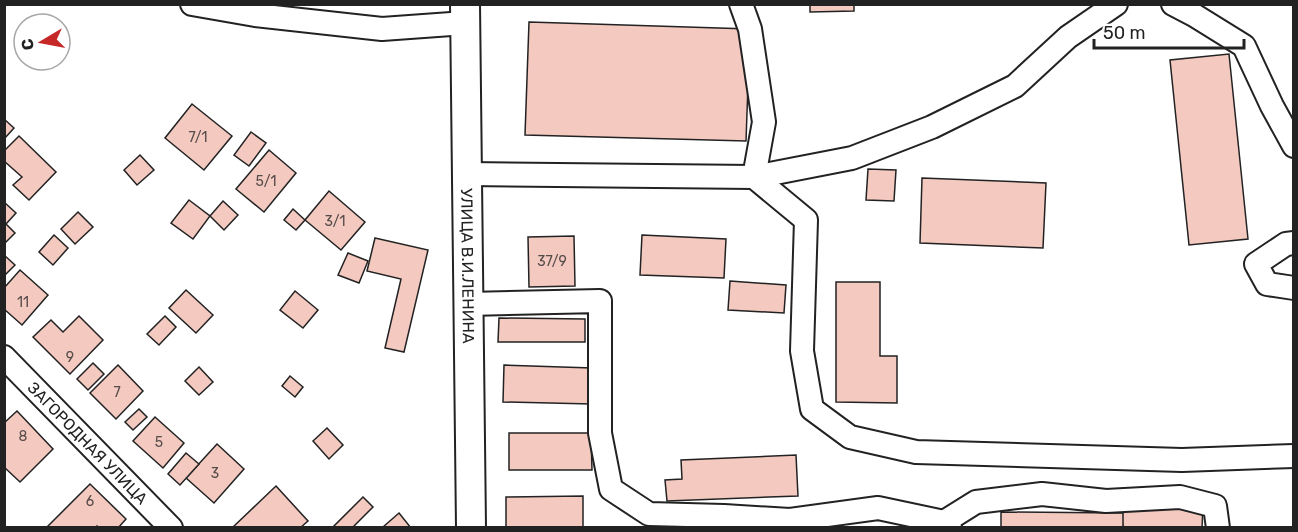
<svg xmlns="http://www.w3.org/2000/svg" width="1298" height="532" font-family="Rubik,sans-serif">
	<rect width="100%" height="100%" fill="#fff"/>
	<g fill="#f3c9c0" stroke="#222" stroke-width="1.5">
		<polygon points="810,4 854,4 854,11 810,12"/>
		<polygon points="529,22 750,29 746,141 525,135"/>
		<polygon points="1229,54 1248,239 1189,245 1170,60"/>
		<polygon points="192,104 232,136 204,170 165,138"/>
		<polygon points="4,119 14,128 4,139"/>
		<polygon points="251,132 266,143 249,166 234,155"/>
		<polygon points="19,136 56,172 29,200 13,185 22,177 4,161 4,151"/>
		<polygon points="269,150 296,173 264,212 236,189"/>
		<polygon points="140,155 154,170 137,185 124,170"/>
		<polygon points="868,169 896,170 894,201 866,200"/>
		<polygon points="922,178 1046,183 1043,248 920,243"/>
		<polygon points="329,191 365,222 341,250 305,220"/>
		<polygon points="189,200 210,216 193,239 171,223"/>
		<polygon points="223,201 238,215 224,230 210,216"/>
		<polygon points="4,202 16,213 6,224 15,233 4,244"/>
		<polygon points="293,209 305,220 296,230 284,220"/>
		<polygon points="78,212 93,227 75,244 61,229"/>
		<polygon points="54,235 68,248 53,265 39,252"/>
		<polygon points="642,235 726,239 724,278 640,275"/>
		<polygon points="574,236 575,286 529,287 528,237"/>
		<polygon points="375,238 428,250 404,352 385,348 401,279 367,271"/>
		<polygon points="348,253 368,261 359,283 338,275"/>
		<polygon points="4,255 15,265 4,276"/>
		<polygon points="20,270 48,295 22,325 4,309 4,288"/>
		<polygon points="730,281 786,285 784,313 728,310"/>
		<polygon points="836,282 880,282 880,356 897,356 897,403 836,402"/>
		<polygon points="186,290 213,315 196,333 169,308"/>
		<polygon points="295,291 318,310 303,328 280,310"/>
		<polygon points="79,316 103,340 70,374 33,337 51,320 63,332"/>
		<polygon points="165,316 176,327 159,345 147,334"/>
		<polygon points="499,318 585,319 585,342 498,342"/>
		<polygon points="93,363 104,374 88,390 77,379"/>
		<polygon points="118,365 143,391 116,419 90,393"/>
		<polygon points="504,365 592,368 591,404 503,402"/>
		<polygon points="199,367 213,382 199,395 185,381"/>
		<polygon points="290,376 303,387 295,397 282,386"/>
		<polygon points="139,409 147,417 133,430 125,422"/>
		<polygon points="17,411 53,449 20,482 4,467 4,423"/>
		<polygon points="155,417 184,443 163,468 133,441"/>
		<polygon points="327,428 343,445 329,459 313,441"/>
		<polygon points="509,433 591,433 592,470 509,470"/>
		<polygon points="217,444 244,469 214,503 186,478"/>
		<polygon points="186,453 199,464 180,485 168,474"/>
		<polygon points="796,455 798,496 667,501 665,480 682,479 681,460"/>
		<polygon points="90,484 126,519 118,528 98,528 97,526 95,528 46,528"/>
		<polygon points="276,486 308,521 300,528 232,528"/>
		<polygon points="583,496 583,528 506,528 506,497"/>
		<polygon points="363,497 373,507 352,528 335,528 334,526"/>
		<polygon points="1121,507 1203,507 1202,528 1123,528"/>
		<polygon points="1001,512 1123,513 1123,528 1001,528"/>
		<polygon points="399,513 411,528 384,528 383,527"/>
	</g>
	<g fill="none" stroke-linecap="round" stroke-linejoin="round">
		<g stroke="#222" stroke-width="26">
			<g id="minor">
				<polyline points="192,4 255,15 382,29 465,23"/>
				<polyline points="741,4 750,29 764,122 754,177"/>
				<polyline points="1173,4 1194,15 1244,46 1272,106 1294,146"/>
				<polyline points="467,174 754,177 852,158 932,127 1015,86 1068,37 1116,4"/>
				<polyline points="754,177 806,220 802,351 812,409 850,437 916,452 1182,460 1294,456"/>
				<polyline points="1294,243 1286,244 1256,264 1267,284 1294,288"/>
				<polyline points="468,304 600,301 600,433 611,489 649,514 724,516 790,520 878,508 944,522 950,528"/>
				<path id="s1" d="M4,357L171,528"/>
				<polyline points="944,522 976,502 1042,494 1106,501 1180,497 1215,506 1218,528"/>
			</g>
		</g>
		<g stroke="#222" stroke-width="32">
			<g id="major">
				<path id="s2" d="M465,4L471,528"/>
			</g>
		</g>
		<use href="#minor" stroke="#fff" stroke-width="22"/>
		<use href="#major" stroke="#fff" stroke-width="28"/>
	</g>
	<g text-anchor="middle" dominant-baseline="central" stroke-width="4.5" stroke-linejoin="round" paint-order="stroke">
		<g font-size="14" fill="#564c4a">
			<text x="198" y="137">7/1</text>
			<text x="266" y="181">5/1</text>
			<text x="335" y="221">3/1</text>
			<text x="552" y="261">37/9</text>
			<text x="23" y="302">11</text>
			<text x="70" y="357">9</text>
			<text x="117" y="392">7</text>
			<text x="23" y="436">8</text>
			<text x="159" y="442">5</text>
			<text x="215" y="473">3</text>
			<text x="90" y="501">6</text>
		</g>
		<g font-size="16" fill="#222" stroke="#fff">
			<text stroke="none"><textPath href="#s2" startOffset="262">УЛИЦА В.И.ЛЕНИНА</textPath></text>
			<text stroke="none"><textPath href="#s1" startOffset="120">ЗАГОРОДНАЯ УЛИЦА</textPath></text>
		</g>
	</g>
	<rect width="1298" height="532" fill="none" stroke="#222222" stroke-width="12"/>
	<g transform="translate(42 42) rotate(260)"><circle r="28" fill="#ffffff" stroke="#a7a7a7" stroke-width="1.5"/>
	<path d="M0-4.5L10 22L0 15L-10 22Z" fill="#c62828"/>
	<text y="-9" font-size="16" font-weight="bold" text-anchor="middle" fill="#222222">С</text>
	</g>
	<path d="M1094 39v9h150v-9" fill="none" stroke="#222222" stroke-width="3"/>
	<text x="1103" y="39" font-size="18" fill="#222222" stroke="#ffffff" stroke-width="4.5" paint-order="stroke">50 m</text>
</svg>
